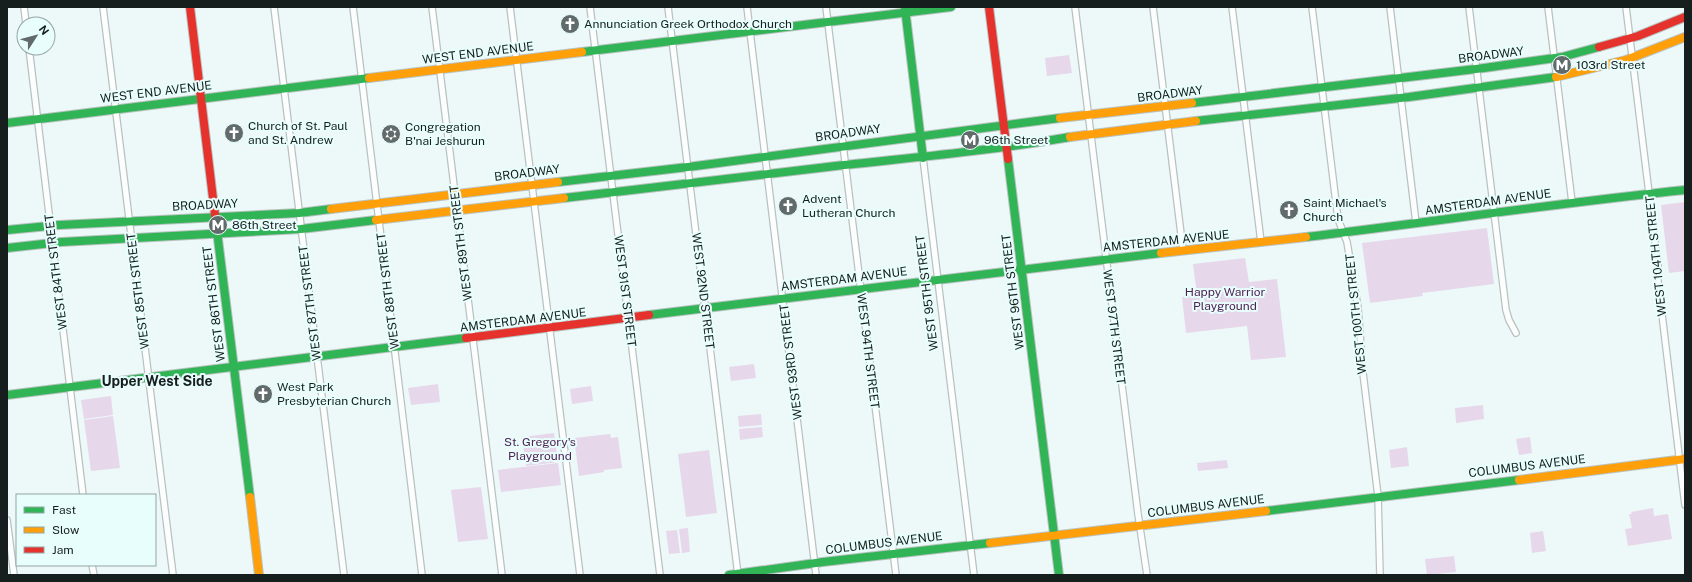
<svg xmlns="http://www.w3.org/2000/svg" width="1692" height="582" font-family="'Public Sans',sans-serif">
	<rect width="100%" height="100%" fill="#edf9f9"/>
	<g fill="#e7d7eb">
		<polygon points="1069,55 1072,73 1047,76 1045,58"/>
		<polygon points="1685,202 1685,271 1669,273 1661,205"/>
		<polygon points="1487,228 1494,284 1422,293 1423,296 1370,303 1362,243"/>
		<polygon points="1245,258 1249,282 1277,279 1286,357 1251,360 1247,326 1186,333 1182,297 1197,295 1193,264"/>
		<polygon points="754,364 756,378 731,381 729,367"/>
		<polygon points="438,384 440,402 411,405 408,388"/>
		<polygon points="591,386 593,401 572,404 570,389"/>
		<polygon points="111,396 113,415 84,419 81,400"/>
		<polygon points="1483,405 1484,419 1456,423 1455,408"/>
		<polygon points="761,414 762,425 739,427 738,416"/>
		<polygon points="113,416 120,468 91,471 84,420"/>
		<polygon points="762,427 763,437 740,440 739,429"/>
		<polygon points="554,433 558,462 526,466 522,437"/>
		<polygon points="610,434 611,438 618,437 622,468 604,470 604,472 579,476 574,438"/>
		<polygon points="1530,437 1532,453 1519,455 1516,439"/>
		<polygon points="1407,447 1409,466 1391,468 1389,450"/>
		<polygon points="709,450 717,513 686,517 678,454"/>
		<polygon points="1227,460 1228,468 1198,471 1197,463"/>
		<polygon points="558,463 561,485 501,492 498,470"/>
		<polygon points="481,487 488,539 458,542 451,490"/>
		<polygon points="1653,508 1654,516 1668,514 1672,539 1628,546 1625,529 1632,528 1629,514 1632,514 1631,512"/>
		<polygon points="688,528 690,552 682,553 679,529"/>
		<polygon points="677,530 680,553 669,554 666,531"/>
		<polygon points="1543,531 1546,551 1532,553 1530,533"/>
		<polygon points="1454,556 1456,572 1427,575 1425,559"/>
	</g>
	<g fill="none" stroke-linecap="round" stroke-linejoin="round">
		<g stroke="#b9c2c1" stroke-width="8">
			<g id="street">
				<polyline points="24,7 26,24"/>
				<polyline points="103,7 173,575"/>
				<polyline points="274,7 344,575"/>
				<polyline points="353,7 422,575"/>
				<polyline points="432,7 502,575"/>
				<polyline points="510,7 580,575"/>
				<polyline points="590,7 660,575"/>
				<polyline points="668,7 738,575"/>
				<polyline points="747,7 816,575"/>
				<polyline points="826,7 896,575"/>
				<polyline points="1075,7 1138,514 1147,575"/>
				<polyline points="1153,7 1183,250"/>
				<polyline points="1232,7 1261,242"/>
				<polyline points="1312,7 1338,219 1347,242 1358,308 1363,373 1378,496 1380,575"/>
				<polyline points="1390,7 1416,223"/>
				<polyline points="1469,7 1506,310 1509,320 1516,333"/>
				<polyline points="1548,7 1572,202"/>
				<polyline points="1626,7 1658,266 1657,273 1685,505"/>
				<polyline points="29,48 83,495"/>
				<polyline points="923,158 974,575"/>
				<polyline points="7,520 14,575"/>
				<polyline points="92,565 94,575"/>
			</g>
		</g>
		<g stroke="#b9c2c1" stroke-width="10">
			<g id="fast">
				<polyline points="905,8 923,158"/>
				<polyline points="582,52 951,7"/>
				<polyline points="1192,103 1484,68 1562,57 1599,47"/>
				<polyline points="1196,121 1409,97 1556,77"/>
				<polyline points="7,123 369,78"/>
				<polyline points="1008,159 1059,575"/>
				<polyline points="558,182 688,167 1060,118"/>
				<path d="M564,198C658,187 751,176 844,165C920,157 995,150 1070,137"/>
				<polyline points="215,215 250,497"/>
				<polyline points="7,230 59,225 299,213 331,209"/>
				<path d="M1306,237C1432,222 1558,203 1685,190"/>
				<polyline points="7,248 61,242 301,229 376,220"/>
				<polyline points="649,315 1161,253"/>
				<polyline points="7,395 466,338"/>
				<polyline points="1266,511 1519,480"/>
				<polyline points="729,575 823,562 990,543"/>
			</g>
		</g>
		<g stroke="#b9c2c1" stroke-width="10">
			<g id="slow">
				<polyline points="1556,77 1626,60 1685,37"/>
				<polyline points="369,78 582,52"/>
				<polyline points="1060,118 1192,103"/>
				<polyline points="1070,137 1196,121"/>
				<polyline points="331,209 558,182"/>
				<polyline points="376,220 564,198"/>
				<polyline points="1161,253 1306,237"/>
				<polyline points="1519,480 1685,459"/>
				<polyline points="250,497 259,575"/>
				<polyline points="990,543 1266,511"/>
			</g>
		</g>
		<g stroke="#b9c2c1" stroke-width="10">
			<g id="jam">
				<polyline points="190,7 215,215"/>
				<polyline points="989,7 1008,159"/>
				<polyline points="1599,47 1638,36 1685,17"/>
				<polyline points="466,338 649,315"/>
			</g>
		</g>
		<use href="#street" stroke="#fcfefe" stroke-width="5.5"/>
		<use href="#fast" stroke="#30b455" stroke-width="8"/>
		<use href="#slow" stroke="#ff9f0a" stroke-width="8"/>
		<use href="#jam" stroke="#e5322d" stroke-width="8"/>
	</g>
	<defs>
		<g id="church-disc" transform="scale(1)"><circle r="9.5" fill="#616b6b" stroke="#e8fefd"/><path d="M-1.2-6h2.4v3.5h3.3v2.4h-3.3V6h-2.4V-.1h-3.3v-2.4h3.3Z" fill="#fff"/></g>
		<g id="metro-disc" transform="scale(1)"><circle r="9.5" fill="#616b6b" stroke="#e8fefd"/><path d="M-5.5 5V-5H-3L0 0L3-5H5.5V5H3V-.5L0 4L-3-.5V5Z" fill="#fff"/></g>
		<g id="synagogue-disc" transform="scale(1)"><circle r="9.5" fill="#616b6b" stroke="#e8fefd"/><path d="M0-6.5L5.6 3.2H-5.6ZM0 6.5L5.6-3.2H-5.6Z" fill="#fff"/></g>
	</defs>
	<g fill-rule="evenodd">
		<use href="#church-disc" x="570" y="24"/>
		<use href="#metro-disc" x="1562" y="65"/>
		<use href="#church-disc" x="234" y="133"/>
		<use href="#synagogue-disc" x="391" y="134"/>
		<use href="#metro-disc" x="970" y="140"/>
		<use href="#church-disc" x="788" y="206"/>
		<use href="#church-disc" x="1289" y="210"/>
		<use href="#metro-disc" x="218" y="225"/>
		<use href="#church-disc" x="263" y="394"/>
	</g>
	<g text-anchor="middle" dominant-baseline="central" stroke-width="4" stroke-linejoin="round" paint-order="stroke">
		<g font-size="12" fill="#161f1e" stroke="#e8fefd" text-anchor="start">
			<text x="584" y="24">Annunciation Greek Orthodox Church</text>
			<text x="1576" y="65">103rd Street</text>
			<text x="248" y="126">Church of St. Paul<tspan x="248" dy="14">and St. Andrew</tspan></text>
			<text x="405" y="127">Congregation<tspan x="405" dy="14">B'nai Jeshurun</tspan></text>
			<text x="984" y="140">96th Street</text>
			<text x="802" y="199">Advent<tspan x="802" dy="14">Lutheran Church</tspan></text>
			<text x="1303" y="203">Saint Michael's<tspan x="1303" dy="14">Church</tspan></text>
			<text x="232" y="225">86th Street</text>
			<text x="277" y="387">West Park<tspan x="277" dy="14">Presbyterian Church</tspan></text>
		</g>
		<g font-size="12" fill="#161f1e" stroke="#e8fefd">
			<text transform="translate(478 53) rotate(-7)">WEST END AVENUE</text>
			<text transform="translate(1491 55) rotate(-7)">BROADWAY</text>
			<text transform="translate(156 92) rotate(-7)">WEST END AVENUE</text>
			<text transform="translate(1170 94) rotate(-7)">BROADWAY</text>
			<text transform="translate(848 133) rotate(-8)">BROADWAY</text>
			<text transform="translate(527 173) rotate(-7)">BROADWAY</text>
			<text transform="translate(1488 202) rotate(-8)">AMSTERDAM AVENUE</text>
			<text transform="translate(205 205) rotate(-3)">BROADWAY</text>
			<text transform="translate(1166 241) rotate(-6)">AMSTERDAM AVENUE</text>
			<text transform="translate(461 243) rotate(-97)">WEST 89TH STREET</text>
			<text transform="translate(1656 256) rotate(-96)">WEST 104TH STREET</text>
			<text transform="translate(56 272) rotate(-97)">WEST 84TH STREET</text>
			<text transform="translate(844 279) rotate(-7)">AMSTERDAM AVENUE</text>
			<text transform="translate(138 291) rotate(-97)">WEST 85TH STREET</text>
			<text transform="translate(388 291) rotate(-97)">WEST 88TH STREET</text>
			<text transform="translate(625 291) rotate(83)">WEST 91ST STREET</text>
			<text transform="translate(703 291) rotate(83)">WEST 92ND STREET</text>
			<text transform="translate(1013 292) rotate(-97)">WEST 96TH STREET</text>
			<text transform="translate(927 293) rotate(-97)">WEST 95TH STREET</text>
			<text transform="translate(310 303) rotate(-97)">WEST 87TH STREET</text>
			<text transform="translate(214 304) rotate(-97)">WEST 86TH STREET</text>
			<text transform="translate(1356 314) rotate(-96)">WEST 100TH STREET</text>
			<text transform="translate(523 320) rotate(-7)">AMSTERDAM AVENUE</text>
			<text transform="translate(1114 327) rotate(83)">WEST 97TH STREET</text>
			<text transform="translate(868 351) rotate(83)">WEST 94TH STREET</text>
			<text transform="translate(791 362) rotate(-97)">WEST 93RD STREET</text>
			<text transform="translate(1527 466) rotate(-7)">COLUMBUS AVENUE</text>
			<text transform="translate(1206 506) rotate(-7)">COLUMBUS AVENUE</text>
			<text transform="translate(884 543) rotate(-7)">COLUMBUS AVENUE</text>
		</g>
		<g font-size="12" fill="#512151" stroke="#e8fefd">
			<text x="1225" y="292">Happy Warrior<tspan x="1225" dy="14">Playground</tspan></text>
			<text x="540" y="442">St. Gregory's<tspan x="540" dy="14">Playground</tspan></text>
		</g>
		<g font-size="14" font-weight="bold" fill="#161f1e" stroke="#e8fefd">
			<text x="157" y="381">Upper West Side</text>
		</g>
	</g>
	<rect width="1692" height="582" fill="none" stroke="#161f1e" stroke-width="16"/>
	<rect x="16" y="494" width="140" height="72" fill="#e8fefd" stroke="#94a5a4"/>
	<rect x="24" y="507" width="20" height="6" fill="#30b455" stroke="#94a5a4"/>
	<text x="52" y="514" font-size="12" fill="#161f1e">Fast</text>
	<rect x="24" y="527" width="20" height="6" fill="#ff9f0a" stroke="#94a5a4"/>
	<text x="52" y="534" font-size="12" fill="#161f1e">Slow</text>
	<rect x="24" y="547" width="20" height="6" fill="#e5322d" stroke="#94a5a4"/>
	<text x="52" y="554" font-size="12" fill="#161f1e">Jam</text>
	<g transform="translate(36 36) rotate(54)"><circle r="19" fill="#e8fefd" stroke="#94a5a4"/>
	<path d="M0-3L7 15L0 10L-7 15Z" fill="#616b6b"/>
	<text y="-6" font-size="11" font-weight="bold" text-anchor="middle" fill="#161f1e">N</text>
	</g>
</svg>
